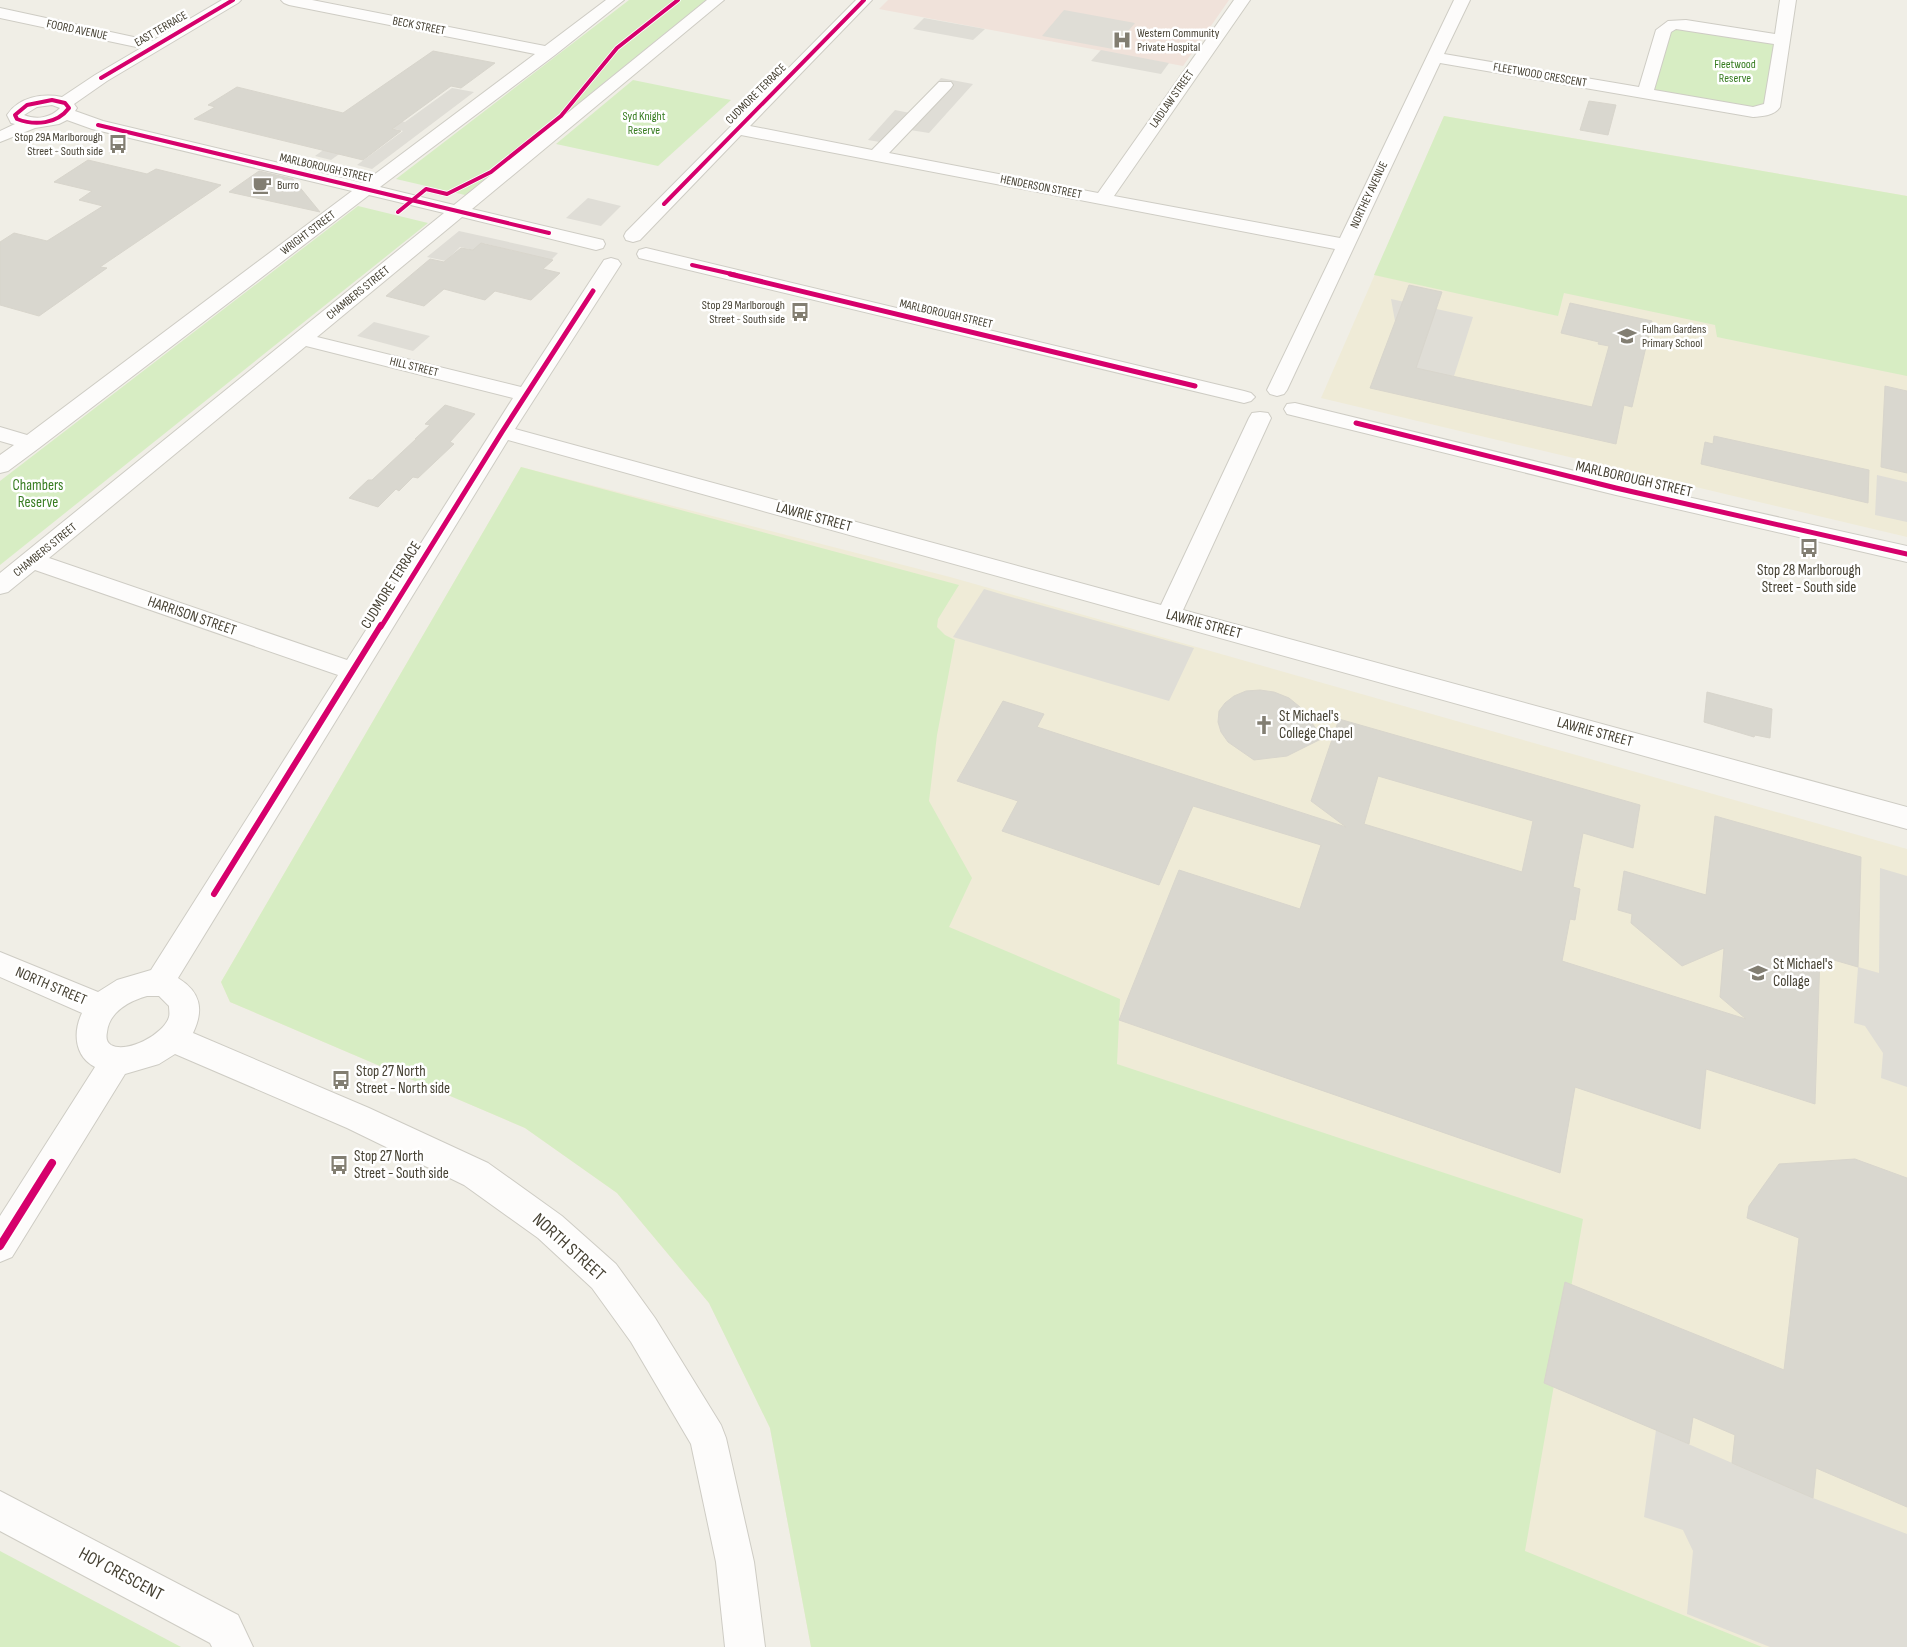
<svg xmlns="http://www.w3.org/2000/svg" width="1907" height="1647" font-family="'Sofia Sans Condensed',sans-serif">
	<rect width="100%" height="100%" fill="#f0eee6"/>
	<g fill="#efebd7">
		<polygon points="1444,116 1907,196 1907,537 1321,398"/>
		<polygon points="521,467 950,577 1907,849 1907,1647 811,1647 770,1428 709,1303 617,1193 525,1128 230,1002 221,982"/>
	</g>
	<polygon fill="#f0e2da" points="888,0 1229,0 1183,66 879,9"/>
	<g fill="#d7edc3">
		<polygon points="629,0 706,0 465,195 396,179"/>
		<polygon points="1675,26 1776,41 1766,105 1760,109 1650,92 1669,31"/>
		<polygon points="633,80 731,100 658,166 556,144"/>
		<polygon points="1444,116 1907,196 1907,376 1717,337 1715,325 1564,293 1558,316 1374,275"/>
		<polygon points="358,206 428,223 0,565 0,481"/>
		<polygon points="521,467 959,585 938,619 937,627 945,635 955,640 937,735 929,801 972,878 949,927 1120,999 1117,1064 1583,1219 1525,1551 1762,1647 811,1647 770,1428 709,1303 617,1193 525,1128 230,1002 221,982"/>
		<polygon points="0,1551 181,1647 0,1647"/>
	</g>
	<g fill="#dfddd6">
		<polygon points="1064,10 1135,23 1113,49 1042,36"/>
		<polygon points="924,18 985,29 973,40 913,29"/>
		<polygon points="1101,50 1169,63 1161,74 1091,61"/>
		<polygon points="941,78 973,84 929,133 910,130 897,145 868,140 895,110 910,113"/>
		<polygon points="452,88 474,92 372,169 357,165 403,131 379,125 331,160 315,156 372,115 405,122"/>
		<polygon points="588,198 621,206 601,226 566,218"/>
		<polygon points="459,231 558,253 551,260 483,243 474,250 460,247 446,261 427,257"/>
		<polygon points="1391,299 1473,317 1454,376 1378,368 1385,348 1420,355 1429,328 1395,321"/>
		<polygon points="374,322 430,336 413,351 357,336"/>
		<polygon points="1877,475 1907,482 1907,522 1875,515"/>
		<polygon points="984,589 1004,595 1194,648 1169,701 953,637"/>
		<polygon points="1880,868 1907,876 1907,1087 1881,1078 1883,1053 1865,1026 1854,1023 1858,967 1879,973"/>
		<polygon points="1656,1430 1813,1498 1907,1534 1907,1647 1770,1647 1687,1614 1693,1551 1683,1530 1644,1517"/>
	</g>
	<g fill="#d9d7cf" stroke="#d8d5cc" fill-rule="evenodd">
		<polygon points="433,51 495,63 461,88 451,86 392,129 401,131 363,160 194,119 215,107 208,105 237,87 343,113"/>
		<polygon points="1589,101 1616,105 1608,135 1580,130"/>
		<polygon points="88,160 147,174 156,169 221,185 100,267 107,268 39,316 0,305 0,242 14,233 47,241 103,206 79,200 92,191 54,182"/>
		<polygon points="259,171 293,179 320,212 229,192"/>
		<polygon points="481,243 553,260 543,269 560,273 531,300 495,291 485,300 444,289 424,306 386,296 430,259 444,262 461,248 473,250"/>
		<polygon points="1409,285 1442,292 1416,368 1592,407 1609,346 1598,344 1599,342 1561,333 1570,303 1652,321 1632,407 1624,405 1616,444 1370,388"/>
		<polygon points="1885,386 1907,391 1907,473 1881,467"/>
		<polygon points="445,405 475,414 450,442 454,444 418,478 413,477 399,491 396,489 378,507 349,498 368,480 372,480 416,439 415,439 430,425 425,424"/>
		<polygon points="1714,436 1869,470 1868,503 1701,464 1705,442 1713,444"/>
		<polygon points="1260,690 1274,692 1289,698 1300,707 1323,738 1287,756 1254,760 1228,742 1221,732 1218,722 1219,711 1225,703 1234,696 1246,691"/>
		<polygon points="1707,692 1772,709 1770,738 1755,735 1754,737 1704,722"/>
		<path d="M1003,701L1044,714L1037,727L1346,827L1311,801L1339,719L1640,805L1633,848L1583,833L1573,887L1580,889L1575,920L1570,919L1562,961L1746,1019L1720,997L1724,948L1682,966L1631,923L1632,914L1618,910L1624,871L1706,895L1715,816L1861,857L1858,967L1820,956L1815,1104L1706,1069L1700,1129L1575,1087L1560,1173L1119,1020L1179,870L1300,909L1321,845L1193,806L1159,885L1002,831L1018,801L957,781ZM1378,776L1533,821L1522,872L1364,824Z"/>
		<polygon points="1855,1159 1907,1178 1907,1507 1816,1468 1813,1498 1732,1463 1735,1435 1693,1417 1689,1444 1544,1383 1565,1282 1784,1370 1799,1238 1747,1218 1749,1206 1779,1164"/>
	</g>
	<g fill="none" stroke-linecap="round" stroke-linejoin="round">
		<g stroke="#ceccc4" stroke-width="2">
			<g id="minor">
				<path d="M222,0H241L238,3L107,81L74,104L77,108L75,111L103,121L363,183L535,54L289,5L284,3L281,0H312L545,46L606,0H624L555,55L380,187L454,205L707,0H724L472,209L603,240L605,244L603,248L596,250L462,217L317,337L521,387L604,260L611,258L618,260L621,264L515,429L1161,605L1249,418L1252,413L1260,412L1268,413L1271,418L1183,610L1907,807V829L508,440L178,978C201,992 204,1010 193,1033L369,1108L488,1163L562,1216L616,1264L655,1318L721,1425L726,1438L754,1562L765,1647H725L716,1562L691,1444L631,1342L592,1288L538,1238L464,1185L347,1128L175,1054L159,1064L125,1074L12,1257L0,1262V1216L95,1067C74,1056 73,1032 82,1013L0,977V952L98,992L117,980L151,970L338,675L35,570L8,592L0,594V573L444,213L369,195L39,448L8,471L0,473V455L14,445L0,441V427L27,435L352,191L92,129L67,120L59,124L35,128L0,142V131L15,124L11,123L7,115C19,97 42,93 62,97L95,75L141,48L0,18V8L152,41ZM52,105L60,108C51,118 36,120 24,115L37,107ZM306,346L513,398L347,660L49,558ZM147,996H159L169,1006C169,1009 170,1014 169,1017C164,1034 127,1054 111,1045C106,1042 106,1037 107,1032C109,1012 129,1001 147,996Z"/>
				<path d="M856,0H872L750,126L872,150L939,82H951L953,85L951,88L889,153L1098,193L1234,0H1250L1114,196L1340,238L1454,0H1470L1444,54L1639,87L1656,30L1668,21L1686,20L1775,34L1780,0H1796L1780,107C1774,116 1763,116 1753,117L1440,63L1287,390L1284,394L1277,396L1270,394L1267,390L1335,249L741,135L640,240L633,242L626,240L624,236L626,232ZM1676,29L1774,44L1764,104L1753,107L1654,90L1671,32Z"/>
				<polygon points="646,248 1244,391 1251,393 1255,397 1251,401 1244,403 639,258 637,254 639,250"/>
				<polygon points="1295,403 1616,481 1907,546 1907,562 1616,495 1287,414 1284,409 1287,404"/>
				<polygon points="0,1491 238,1615 253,1647 212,1647 210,1643 0,1531"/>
			</g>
		</g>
		<use href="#minor" fill="#fdfcfb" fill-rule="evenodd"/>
		<g stroke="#fff" stroke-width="5.5">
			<g id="cycleway-far3">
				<polyline points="101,78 233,0"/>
				<path d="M52,100L65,103L69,108C57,124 35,126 17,119L15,115L27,105Z"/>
				<polyline points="98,125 549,233"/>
				<polyline points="664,204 864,0"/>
				<polyline points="398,212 426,189 447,194 491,172 561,116 617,48 678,0"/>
				<polyline points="692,265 736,275"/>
			</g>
		</g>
		<g stroke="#fff" stroke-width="8">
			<g id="cycleway-far2">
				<polyline points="730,274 1195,386"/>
				<polyline points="1356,423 1616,488 1907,554"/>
				<polyline points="381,627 502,432 593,291"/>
			</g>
		</g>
		<g stroke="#fff" stroke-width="9">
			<polyline id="cycleway-far1" points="214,894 381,625"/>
		</g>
		<g stroke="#fff" stroke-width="11">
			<polyline id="cycleway" points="0,1246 52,1163"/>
		</g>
		<use href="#cycleway-far3" stroke="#d6006c" stroke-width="4"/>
		<use href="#cycleway-far2" stroke="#d6006c" stroke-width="5"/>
		<use href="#cycleway-far1" stroke="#d6006c" stroke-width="6"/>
		<use href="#cycleway" stroke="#d6006c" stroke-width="8"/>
	</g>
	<defs>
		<g id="hospital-bare" transform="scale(1.5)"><path d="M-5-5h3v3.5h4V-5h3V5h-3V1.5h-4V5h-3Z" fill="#827e72" stroke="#fff" stroke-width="2.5" paint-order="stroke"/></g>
		<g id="bus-bare" transform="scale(1.5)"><path d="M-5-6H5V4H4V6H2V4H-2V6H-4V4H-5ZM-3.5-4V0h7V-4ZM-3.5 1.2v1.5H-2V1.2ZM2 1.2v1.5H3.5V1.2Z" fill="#827e72" stroke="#fff" stroke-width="2.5" paint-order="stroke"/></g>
		<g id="cafe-bare" transform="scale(1.5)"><path d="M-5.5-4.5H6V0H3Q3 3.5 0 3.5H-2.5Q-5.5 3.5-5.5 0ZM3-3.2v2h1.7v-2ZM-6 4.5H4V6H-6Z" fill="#827e72" stroke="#fff" stroke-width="2.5" paint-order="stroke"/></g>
		<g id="school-bare" transform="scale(1.5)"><path d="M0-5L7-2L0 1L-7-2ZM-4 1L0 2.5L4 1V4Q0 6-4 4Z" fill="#827e72" stroke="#fff" stroke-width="2.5" paint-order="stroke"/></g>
		<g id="church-bare" transform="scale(1.5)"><path d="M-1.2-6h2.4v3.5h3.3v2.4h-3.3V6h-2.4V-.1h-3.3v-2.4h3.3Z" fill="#827e72" stroke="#fff" stroke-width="2.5" paint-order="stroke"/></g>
	</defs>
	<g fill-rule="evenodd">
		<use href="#hospital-bare" x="1122" y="40"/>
		<use href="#bus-bare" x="118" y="144"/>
		<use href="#cafe-bare" x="262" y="185"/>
		<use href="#bus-bare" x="800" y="312"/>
		<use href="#school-bare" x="1627" y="336"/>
		<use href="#bus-bare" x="1809" y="548"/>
		<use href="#church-bare" x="1264" y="725"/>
		<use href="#school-bare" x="1758" y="973"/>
		<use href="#bus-bare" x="341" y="1080"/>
		<use href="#bus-bare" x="339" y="1165"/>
	</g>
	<g text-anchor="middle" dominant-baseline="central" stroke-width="5" stroke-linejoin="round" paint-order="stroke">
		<g font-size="12" fill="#464133" stroke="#fff">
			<text transform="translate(419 26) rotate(11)">BECK STREET</text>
			<text transform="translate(161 29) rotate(-30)">EAST TERRACE</text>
			<text transform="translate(77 30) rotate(12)">FOORD AVENUE</text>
			<text transform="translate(1540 75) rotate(10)">FLEETWOOD CRESCENT</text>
			<text transform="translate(756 94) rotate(-45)">CUDMORE TERRACE</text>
			<text transform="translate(1172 99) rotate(-55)">LAIDLAW STREET</text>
			<text transform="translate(326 168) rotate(13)">MARLBOROUGH STREET</text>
			<text transform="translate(1041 187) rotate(11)">HENDERSON STREET</text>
			<text transform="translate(1369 195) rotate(-65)">NORTHEY AVENUE</text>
			<text transform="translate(308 233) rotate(-37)">WRIGHT STREET</text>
			<text transform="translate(358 293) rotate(-39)">CHAMBERS STREET</text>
			<text transform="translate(946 314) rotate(13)">MARLBOROUGH STREET</text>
			<text transform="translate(414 367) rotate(14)">HILL STREET</text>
			<text transform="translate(45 550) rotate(-39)">CHAMBERS STREET</text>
		</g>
		<g font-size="12" fill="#464133" stroke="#fff" text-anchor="start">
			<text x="1137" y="33">Western Community<tspan x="1137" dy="14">Private Hospital</tspan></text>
			<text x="103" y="137" text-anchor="end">Stop 29A Marlborough<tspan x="103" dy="14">Street - South side</tspan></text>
			<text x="277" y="185">Burro</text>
			<text x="785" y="305" text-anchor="end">Stop 29 Marlborough<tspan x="785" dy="14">Street - South side</tspan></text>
			<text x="1642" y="329">Fulham Gardens<tspan x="1642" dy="14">Primary School</tspan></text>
		</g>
		<g font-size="12" fill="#377c21" stroke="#fff">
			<text x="1735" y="64">Fleetwood<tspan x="1735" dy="14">Reserve</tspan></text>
			<text x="644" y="116">Syd Knight<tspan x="644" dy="14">Reserve</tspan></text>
		</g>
		<g font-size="15" fill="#464133" stroke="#fff">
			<text transform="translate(1634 479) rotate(13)">MARLBOROUGH STREET</text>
			<text transform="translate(814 517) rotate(15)">LAWRIE STREET</text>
			<text transform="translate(391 585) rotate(-58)">CUDMORE TERRACE</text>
			<text transform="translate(192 616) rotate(19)">HARRISON STREET</text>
			<text transform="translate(1204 624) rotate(15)">LAWRIE STREET</text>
			<text transform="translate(1595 732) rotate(15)">LAWRIE STREET</text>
			<text transform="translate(51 986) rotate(23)">NORTH STREET</text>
		</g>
		<g font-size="15" fill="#377c21" stroke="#fff">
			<text x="38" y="485">Chambers<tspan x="38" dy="17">Reserve</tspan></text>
		</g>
		<g font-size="15" fill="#464133" stroke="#fff" text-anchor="start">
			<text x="1809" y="570" text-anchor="middle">Stop 28 Marlborough<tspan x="1809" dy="17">Street - South side</tspan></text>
			<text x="1279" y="716">St Michael's<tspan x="1279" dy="17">College Chapel</tspan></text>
			<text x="1773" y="964">St Michael's<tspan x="1773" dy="17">Collage</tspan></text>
			<text x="356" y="1071">Stop 27 North<tspan x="356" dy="17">Street - North side</tspan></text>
			<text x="354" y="1156">Stop 27 North<tspan x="354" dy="17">Street - South side</tspan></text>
		</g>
		<g font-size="18" fill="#464133" stroke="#fff">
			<text transform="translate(569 1247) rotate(42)">NORTH STREET</text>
			<text transform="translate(121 1574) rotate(28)">HOY CRESCENT</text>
		</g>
	</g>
</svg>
